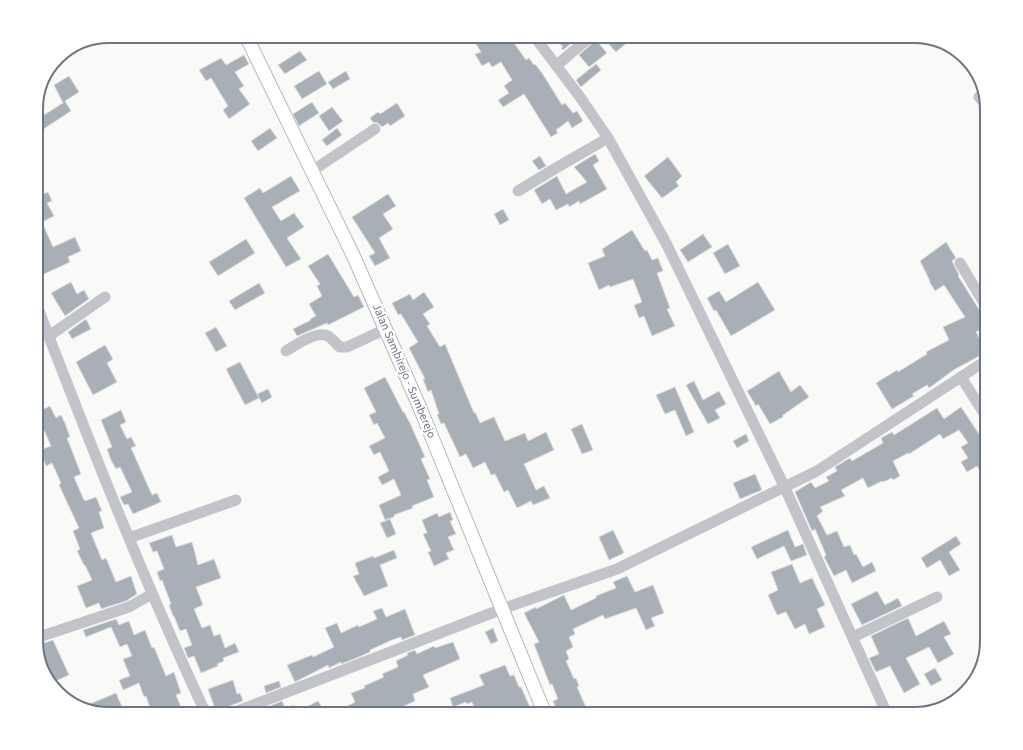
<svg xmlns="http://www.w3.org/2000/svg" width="1023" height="750" font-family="'Source Sans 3',sans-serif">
	<rect width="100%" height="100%" fill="#f9faf8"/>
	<g fill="#a9afb6" stroke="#dbdcda">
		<polygon points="480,36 509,36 526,60 529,58 534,65 535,64 542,73 562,105 565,103 573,113 577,111 583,121 572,128 568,121 556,130 558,133 551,137 524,94 503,107 498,100 509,93 504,86 512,80 501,62 492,67 489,62 482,66 475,54 481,52 476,44 483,40"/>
		<polygon points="553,36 580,36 563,50 561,48 563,47"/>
		<polygon points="617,36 635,36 616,52 608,43"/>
		<polygon points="596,40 607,53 589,67 579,55"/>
		<polygon points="300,51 307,60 285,74 278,65"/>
		<polygon points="244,55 249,64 235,72 244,86 239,89 250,104 229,119 223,110 228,106 211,78 206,81 199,70 221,58 226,65"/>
		<polygon points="596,64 601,70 581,87 576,80"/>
		<polygon points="319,71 327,84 302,99 294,86"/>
		<polygon points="346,71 350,79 333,89 328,82"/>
		<polygon points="69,76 79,92 65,101 71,111 36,134 36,120 63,103 54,85"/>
		<polygon points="312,102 319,113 299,126 293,114"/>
		<polygon points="397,103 405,116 390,126 388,123 382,127 378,123 373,122 370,118 378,112 380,114"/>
		<polygon points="332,107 343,121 329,131 319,116"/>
		<polygon points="270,128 277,138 258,151 251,141"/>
		<polygon points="337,128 342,135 327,146 322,140"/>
		<polygon points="595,154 599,161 593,165 607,189 580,204 579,201 569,207 568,204 556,210 550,199 542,204 534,190 557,176 566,194 587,182 574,167"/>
		<polygon points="540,156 546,166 539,170 532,161"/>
		<polygon points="668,157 682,176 676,182 679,186 662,198 644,176"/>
		<polygon points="291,176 300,191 272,207 281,221 294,213 304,227 287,238 301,259 286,267 244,198 260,188 263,193"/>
		<polygon points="48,192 52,201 47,203 54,216 42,222 53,247 75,237 81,251 68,257 70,262 40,276 36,268 36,197"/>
		<polygon points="388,194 396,206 383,214 393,229 379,238 390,258 375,266 369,256 375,253 352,217"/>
		<polygon points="503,209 509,220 500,225 494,214"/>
		<polygon points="632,230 645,251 647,250 652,260 658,258 663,271 657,273 670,308 667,309 675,326 652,336 644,316 639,318 634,305 642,302 633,279 610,287 609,285 599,290 588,263 605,256 602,249"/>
		<polygon points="703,234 712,247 688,262 680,250"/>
		<polygon points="246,239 255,253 218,276 209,262"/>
		<polygon points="946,242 956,258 952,261 959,275 958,276 987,322 987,325 976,332 987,352 955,369 929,388 927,385 912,394 914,396 892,409 876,383 897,370 898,372 927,354 926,352 949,340 943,327 965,317 944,285 935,291 929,281 930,281 920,261"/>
		<polygon points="728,244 740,266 725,274 713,253"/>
		<polygon points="328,254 354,297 358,295 364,307 328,325 327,323 297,336 293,329 311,320 310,319 316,316 309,304 322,296 317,286 320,284 308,266"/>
		<polygon points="71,282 77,294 84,290 89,299 65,316 51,293"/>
		<polygon points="758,282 775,310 731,336 716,310 714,311 707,298 719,291 726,302"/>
		<polygon points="259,283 265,293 235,310 229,301"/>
		<polygon points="424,292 434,307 423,314 430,324 427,326 440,347 445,344 474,413 475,412 480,423 494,417 505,441 525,433 528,441 546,432 554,450 524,464 536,490 544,486 550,498 533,505 531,501 517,508 508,490 504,492 495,474 491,475 485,462 473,468 466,454 460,457 444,423 441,424 437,414 439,414 431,390 428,392 423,379 425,379 409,348 418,342 401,314 398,315 392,303 410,294 413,300"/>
		<polygon points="86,319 91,329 72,339 68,332"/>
		<polygon points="216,327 227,346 216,352 205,333"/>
		<polygon points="105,345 113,359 107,363 117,382 93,395 76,362"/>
		<polygon points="240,362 259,398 245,405 226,369"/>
		<polygon points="779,371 791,392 800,385 809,397 783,415 783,417 770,424 758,404 756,406 747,391"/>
		<polygon points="385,377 403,412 404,412 410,423 425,457 421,459 430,479 427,480 434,497 412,506 413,508 394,515 394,517 385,520 379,505 401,495 394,479 382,485 378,477 389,471 380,452 374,455 369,446 385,438 377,423 374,425 369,415 376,412 364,388"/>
		<polygon points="694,381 703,400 719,391 726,404 715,410 720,418 708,424 686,385"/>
		<polygon points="675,387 694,432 686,436 675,410 665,414 656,395"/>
		<polygon points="268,389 272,397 262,403 257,394"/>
		<polygon points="50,406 56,418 61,415 65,423 70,437 67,438 81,474 74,477 83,498 85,501 96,497 102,511 99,512 104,528 91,533 102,560 106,558 116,582 131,576 137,594 126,601 101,609 99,603 86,608 77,586 92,580 85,565 84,565 77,551 80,549 73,531 79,528 59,485 61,483 52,463 46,466 40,450 51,446 40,421 36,422 36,413"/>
		<polygon points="961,407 987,446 987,483 977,466 967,472 961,462 968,458 961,447 968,443 959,430 943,439 940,434 909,454 908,453 893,461 900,476 893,480 892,478 883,482 882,481 868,488 863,478 841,490 845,496 820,507 823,511 817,516 827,535 837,531 844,547 850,545 854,555 856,554 863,567 872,562 876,571 852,583 846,570 834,576 824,557 826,555 815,529 812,531 795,492 811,482 815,488 829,481 826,477 837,471 835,467 850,458 852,461 883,443 881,438 892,432 894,435 937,408 944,419"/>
		<polygon points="121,410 126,422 120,425 127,439 131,437 136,446 131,448 152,495 157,493 161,502 133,514 128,504 124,505 120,497 132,492 120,467 116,469 111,460 107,449 112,447 101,420"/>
		<polygon points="582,424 593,450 582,454 571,429"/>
		<polygon points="746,434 749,441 737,448 733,441"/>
		<polygon points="755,474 762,490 740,499 733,483"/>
		<polygon points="450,512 453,520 450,521 456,534 448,537 454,550 446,553 449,559 434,566 428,552 431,551 423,534 427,533 422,520 437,513 439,517"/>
		<polygon points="390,519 396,534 387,538 380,523"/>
		<polygon points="613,530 624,553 609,560 599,537"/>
		<polygon points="788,530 795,547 803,544 807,555 791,561 784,546 757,559 751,547"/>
		<polygon points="172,535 176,547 192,542 198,565 214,559 221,578 196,587 203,605 194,609 202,628 210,625 214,636 220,634 225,648 235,643 239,652 223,658 224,661 217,664 218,666 201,673 194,656 188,658 184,648 192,645 186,629 180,631 174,616 173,616 169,605 171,604 162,580 160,581 157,572 164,569 157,551 153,552 149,543"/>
		<polygon points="956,536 961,544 949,552 960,570 949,576 940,560 927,568 921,558"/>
		<polygon points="394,550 397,558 380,565 388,586 364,596 353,576 359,574 355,563 373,556 374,558"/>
		<polygon points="792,564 800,583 812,578 825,605 817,609 825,627 809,634 805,624 795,629 786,612 777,615 768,595 778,590 771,572"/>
		<polygon points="627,576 635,592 653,585 664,613 651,618 655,626 646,630 636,608 605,619 603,615 573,629 575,634 569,637 573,647 566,651 569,659 566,661 574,679 576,678 579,686 577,687 589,714 559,714 553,701 558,699 552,684 550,685 534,644 539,642 524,613 536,607 536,609 564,595 571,610 596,598 596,596 616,588 613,582"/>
		<polygon points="877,591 885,605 898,598 902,606 862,625 851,604"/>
		<polygon points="382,608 386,617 405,609 415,635 402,640 401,637 392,640 370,650 370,652 359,657 341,664 341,662 329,668 328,665 295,682 287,665 312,655 313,657 334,647 325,628 337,623 341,633 358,625 359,627 377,619 373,611"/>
		<polygon points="908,618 916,636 944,621 951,634 944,637 954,654 938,663 929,647 906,658 920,684 904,693 890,666 876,672 869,658 879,654 871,636"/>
		<polygon points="116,619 119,625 129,621 134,635 145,630 152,648 154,647 166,676 174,672 181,693 176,695 184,714 156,714 153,707 150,708 146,696 144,697 139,683 123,690 119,680 130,676 123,659 132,656 127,644 120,647 111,627 86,637 83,630"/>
		<polygon points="493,628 498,641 491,644 485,632"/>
		<polygon points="53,640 69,675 51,683 46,677 38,650 43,648 41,644"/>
		<polygon points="453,642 460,659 423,675 429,687 413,694 415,701 393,711 395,714 333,714 355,702 351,693 365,688 364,686 384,677 382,674 398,667 396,661 408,655 407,653 415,650 417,654 434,646 435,648"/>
		<polygon points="505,665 510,676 514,675 519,687 521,687 533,714 477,714 472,702 467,704 466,702 453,707 450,698 484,685 479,675"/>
		<polygon points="935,668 942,680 931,686 924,674"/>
		<polygon points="233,680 237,694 240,693 243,701 227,707 224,712 217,714 208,689"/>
		<polygon points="279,681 281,687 266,693 264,686"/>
		<polygon points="116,693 123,709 110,714 85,706"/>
		<polygon points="282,701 285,708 294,705 297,712 318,701 326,714 272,714 274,713 270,706"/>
	</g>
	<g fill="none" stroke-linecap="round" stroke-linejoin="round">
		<g stroke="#b6b8bd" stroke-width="15">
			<polyline id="major" points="246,36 353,255 420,408 545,714"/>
		</g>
		<g stroke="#c2c4c9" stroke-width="11">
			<polyline points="534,36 580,97 608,138 666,243 785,488 887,714"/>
			<polyline points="557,65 591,36"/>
			<polyline points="979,97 986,105"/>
			<polyline points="312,171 375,129"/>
			<polyline points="518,191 556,168 608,138"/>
			<polyline points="960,263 987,308"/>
			<path d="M36,303C89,441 143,579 206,714"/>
			<polyline points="49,336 105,297"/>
			<path d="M286,351C295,345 318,330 328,336C333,339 336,344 340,347H347L386,329"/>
			<polyline points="961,377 987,418"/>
			<polyline points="129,538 236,500"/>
			<polyline points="853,637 937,597"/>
			<polyline points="36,638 129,607 152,594"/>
			<polyline points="230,714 502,609 617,569 817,471 987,360"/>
		</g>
		<use href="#major" stroke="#fff" stroke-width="13"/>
	</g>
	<g text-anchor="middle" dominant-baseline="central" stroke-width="4" stroke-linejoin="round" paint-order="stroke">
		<g font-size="12" fill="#6d7685" stroke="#fff">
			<text transform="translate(404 371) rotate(67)">Jalan Sambirejo - Sumberejo</text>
		</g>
	</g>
	<path d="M0 0H1023V750H0ZM109 43H914A66 66 0 0 1 980 109V641A66 66 0 0 1 914 707H109A66 66 0 0 1 43 641V109A66 66 0 0 1 109 43Z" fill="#fff" fill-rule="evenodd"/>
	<path fill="none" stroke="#6d7685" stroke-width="2" d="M109 43H914A66 66 0 0 1 980 109V641A66 66 0 0 1 914 707H109A66 66 0 0 1 43 641V109A66 66 0 0 1 109 43Z"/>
</svg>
